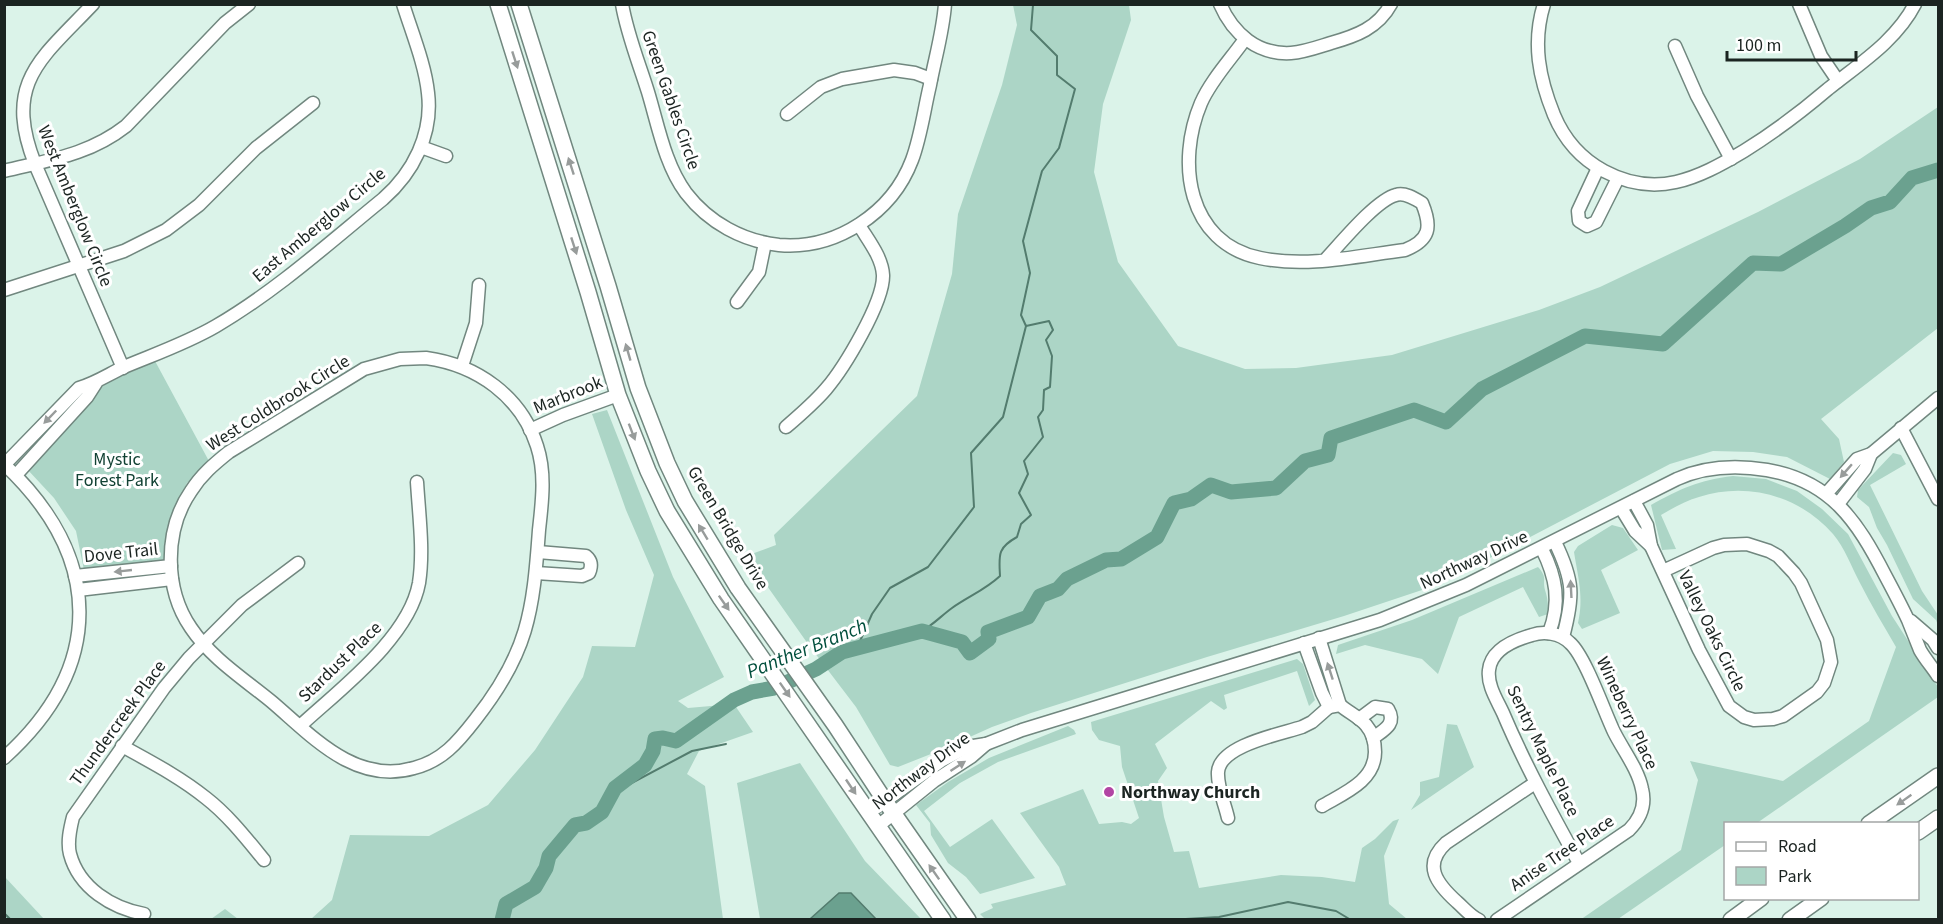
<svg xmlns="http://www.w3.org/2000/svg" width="1943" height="924" font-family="'Source Sans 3',sans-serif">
	<rect width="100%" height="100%" fill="#dbf3e9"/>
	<g fill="#acd5c6">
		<polygon points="1013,5 1129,5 1131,20 1103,104 1094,172 1118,262 1178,346 1245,369 1296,368 1392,355 1539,310 1600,287 1758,212 1860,159 1938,107 1938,328 1821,419 1839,439 1844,462 1830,479 1787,457 1753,452 1713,451 1670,464 1440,584 1344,616 1207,657 1031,713 992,727 941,750 898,767 890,765 856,707 808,644 746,556 776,545 774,535 917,396 952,274 958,214 1002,85 1017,25"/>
		<polygon points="155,361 210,463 187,483 170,521 165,563 84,570 76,531 54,498 27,469 68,422 106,383"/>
		<polygon points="607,410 673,577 724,677 678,701 688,708 734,704 753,732 699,751 687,774 705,786 723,919 311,919 332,900 350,835 429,836 488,805 535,750 583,677 592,646 635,647 654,575 626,510 592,414"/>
		<polygon points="1893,453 1901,455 1906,464 1870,485 1922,591 1938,615 1938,625 1936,620 1913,599 1887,545 1877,528 1869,507 1857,497 1858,490"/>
		<path d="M1733,476L1766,479L1797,491L1822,509L1848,534L1892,616L1938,687V697L1757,823L1726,824L1725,845L1618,919L1580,920L1681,850L1698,780L1690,761L1783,781L1869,721L1896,647C1884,626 1871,605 1860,583C1851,566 1845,548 1833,534C1800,496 1747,481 1699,497C1685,501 1673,508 1661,515L1676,549L1662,550L1651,505C1680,489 1699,480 1733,476Z"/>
		<path d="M1612,525L1623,528L1638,550L1601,570L1620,613L1582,629L1578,623C1584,598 1578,577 1574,552L1578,546Z"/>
		<path d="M1538,567C1548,578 1542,579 1545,590C1548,599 1548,604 1548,614L1539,617L1523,587L1459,617L1438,674L1422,659L1365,645L1336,654L1338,645L1412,620Z"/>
		<polygon points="1297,659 1303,664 1315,700 1309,706 1297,671 1224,695 1227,708 1224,710 1211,701 1155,744 1167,768 1158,781 1164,817 1174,852 1189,851 1199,888 1281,875 1322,877 1355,882 1362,848 1375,839 1393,821 1399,819 1384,856 1389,904 1407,919 985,919 980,914 993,908 991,904 1066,885 1059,867 1020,813 1083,789 1099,824 1122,822 1131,824 1139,818 1122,767 1120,746 1099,740 1092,730 1091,722"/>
		<polygon points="1447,724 1457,725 1474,767 1411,810 1420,795 1420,782 1439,777"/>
		<polygon points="1068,726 1074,730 1076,734 998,762 960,783 924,811 950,847 992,819 1035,878 980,894 966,877 948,863 931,835 930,823 916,805 948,782 989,758"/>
		<polygon points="800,763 865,861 921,919 760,919 737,783"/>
		<polygon points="4,876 44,919 5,919"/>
		<polygon points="225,909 238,919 211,919"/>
	</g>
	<polygon fill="#6ba18f" stroke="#537c6e" stroke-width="1.5" points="839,893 851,893 876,919 810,919"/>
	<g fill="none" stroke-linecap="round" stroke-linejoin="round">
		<g stroke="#537c6e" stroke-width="2">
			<path d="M922,631C934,624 941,616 952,608C969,596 985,590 1000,576C999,555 997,548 1017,537L1021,524L1031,515L1019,493L1028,474L1024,461L1043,437L1038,417L1043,410L1044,390L1050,387L1052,356L1046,340L1053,330L1049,321L1026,326L1021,315L1030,273L1023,241L1042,171L1059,148L1075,89L1057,75V56L1031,30L1033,5L1035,4"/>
			<polyline points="857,648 872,614 890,588 928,567 974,507 971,453 1003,417 1026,326"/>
			<polyline points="611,794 692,751 726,744"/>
			<polyline points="4,913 11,920"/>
			<polyline points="1169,920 1219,917 1288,902 1336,911 1351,920"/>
		</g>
		<polyline stroke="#6ba18f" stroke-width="15" points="502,920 506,904 535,887 546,868 549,856 575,825 586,823 602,812 615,788 645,765 653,751 655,739 663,738 676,741 734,700 752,692 774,688 792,680 816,669 842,652 922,631 962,642 970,653 989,639 988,632 1028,617 1040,596 1058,589 1067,579 1106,560 1121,559 1157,537 1174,503 1191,499 1211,485 1231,492 1276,488 1305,461 1328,455 1331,438 1414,410 1446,422 1482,389 1585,336 1663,344 1753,263 1781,264 1845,226 1871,208 1890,202 1912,178 1938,170"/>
		<g stroke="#71877f" stroke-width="15">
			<g id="minor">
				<path d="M93,4C41,59 3,82 35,164L123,368"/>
				<path d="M622,4C627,34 639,63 648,92C658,125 665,165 686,193C709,223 743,241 779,245C836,250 892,213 912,160C921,136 924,110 930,85C935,58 943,32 945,4"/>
				<path d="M1220,4C1233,34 1258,55 1291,53C1305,52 1318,47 1331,43C1356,36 1378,28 1391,4"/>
				<path d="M1544,4C1532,43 1539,78 1554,115C1564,139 1580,158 1604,171C1656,199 1697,179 1744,151C1773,133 1801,112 1828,89C1859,64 1896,41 1915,4"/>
				<polyline points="1799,4 1821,56 1838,81"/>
				<path d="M1245,39C1231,59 1211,80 1201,103C1176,162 1187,243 1260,258C1307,268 1357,256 1405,250C1430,240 1432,227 1422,203C1414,198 1404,192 1396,195C1376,200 1341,243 1326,259"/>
				<polyline points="1675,46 1697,96 1731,159"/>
				<polyline points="787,114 821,87 842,79 894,70 915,73 931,79"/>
				<polyline points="421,147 446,156"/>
				<polyline points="1598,168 1578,211 1579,221 1587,226 1596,222 1618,178"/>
				<path d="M4,171C49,160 89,155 126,126L225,23L249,4"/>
				<polyline points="4,290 124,251 166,230 199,205 256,148 313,103"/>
				<polyline points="737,302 759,272 765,243"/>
				<path d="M426,358C477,365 521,396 537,446C546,473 542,503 539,530C533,613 528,653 475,720C458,742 442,761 414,768C355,785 312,736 272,702C244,679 211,658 191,628C164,589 164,530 191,491C201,475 214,464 229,452L364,369L400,359Z"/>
				<polyline points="462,366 476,323 479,285"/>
				<path d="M786,427C800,415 814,403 826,389C844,368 884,302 883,275C882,257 868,240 859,225"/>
				<polyline points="1901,428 1938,499"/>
				<polyline points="530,430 563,415 618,395"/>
				<path d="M4,464C103,557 106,666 4,758"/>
				<path d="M5,464L79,388C96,383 109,374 124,367C155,354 187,343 216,326C276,291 329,243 383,199C413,173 433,134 428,93C425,64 412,33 403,4"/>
				<polyline points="16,475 87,397 96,383"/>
				<polyline points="1826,494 1857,459 1871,454 1938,398"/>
				<polyline points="1634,501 1647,525 1651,546 1699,650 1729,706 1744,717 1754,720 1773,719 1783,716 1817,692 1824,683 1831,662 1827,640 1801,583 1794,573 1778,556 1769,551 1747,544 1724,545 1713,548 1663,571"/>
				<polyline points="1838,504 1865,469 1871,454"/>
				<polyline points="1621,508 1635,531 1651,546"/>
				<path d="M1555,542C1574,581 1574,596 1563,637"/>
				<path d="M1542,549C1556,577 1561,602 1549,633"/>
				<path d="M536,573L582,576L589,573C592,566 592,561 586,556L538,552"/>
				<polyline points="75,576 171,566"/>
				<polyline points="78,590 172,579"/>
				<polyline points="1911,621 1933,640 1938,648"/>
				<polyline points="1319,638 1340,705"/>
				<polyline points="1304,643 1322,693 1329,707"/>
				<path d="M1359,719L1375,707L1388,709C1397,724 1384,730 1373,738"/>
				<path d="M300,726C340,689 409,638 419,583C424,551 419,515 417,482"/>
				<path d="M122,746C151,762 180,777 206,798C228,815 246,838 264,860"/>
				<path d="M1322,806C1344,793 1375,781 1375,752C1375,742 1372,732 1366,725C1359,717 1348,712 1340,705L1329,707"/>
				<path d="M868,813L941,761L967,747L986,744L1022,730L1380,620L1466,585L1677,479C1706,466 1736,465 1767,470C1831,481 1857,521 1885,575C1893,590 1901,605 1908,620C1912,630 1916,640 1920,650C1925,659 1933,668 1938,676"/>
				<path d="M1228,818C1225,804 1217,787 1218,772C1220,745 1281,734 1302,727L1312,722L1329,707"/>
				<polyline points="878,826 934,781 971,757 986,744"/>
				<path d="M144,914C112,908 79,888 70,854C67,842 70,829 73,817L164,688L189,658L242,605L298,563"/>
				<path d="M1479,920C1470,916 1464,908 1457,902C1437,884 1422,865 1446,843L1535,783"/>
				<path d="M1497,920L1629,830C1640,819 1646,805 1642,789C1638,769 1623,750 1614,732C1604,711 1585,656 1570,643C1560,633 1544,631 1532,635C1514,640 1491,650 1489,670C1487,685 1497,700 1503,713C1525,765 1552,814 1579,863"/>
			</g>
		</g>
		<g stroke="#71877f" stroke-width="18">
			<g id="major">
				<polyline points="498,4 588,292 618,395 648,471 667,511 721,599 943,920"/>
				<polyline points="519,4 608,286 638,388 667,463 685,501 738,588 835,725 885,801 968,920"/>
				<polyline points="1869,824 1938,776"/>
				<polyline points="1918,832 1938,818"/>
				<polyline points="1731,920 1761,898"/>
				<polyline points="1790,920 1821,898"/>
			</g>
		</g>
		<use href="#minor" stroke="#fff" stroke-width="12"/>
		<use href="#major" stroke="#fff" stroke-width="15"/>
	</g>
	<defs><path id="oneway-solid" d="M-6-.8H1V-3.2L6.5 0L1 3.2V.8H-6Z" transform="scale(1.5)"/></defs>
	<g fill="#989c9b">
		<use href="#oneway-solid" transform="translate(515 60) rotate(72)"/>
		<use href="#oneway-solid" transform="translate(571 166) rotate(-108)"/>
		<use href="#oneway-solid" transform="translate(574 246) rotate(72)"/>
		<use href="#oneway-solid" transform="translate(628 352) rotate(-106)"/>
		<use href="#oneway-solid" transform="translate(50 417) rotate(134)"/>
		<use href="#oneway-solid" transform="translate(632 432) rotate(69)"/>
		<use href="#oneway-solid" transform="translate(1846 471) rotate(131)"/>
		<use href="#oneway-solid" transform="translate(703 532) rotate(-121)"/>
		<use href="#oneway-solid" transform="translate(123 571) rotate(174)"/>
		<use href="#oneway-solid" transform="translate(1571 589) rotate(-93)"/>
		<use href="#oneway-solid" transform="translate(724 603) rotate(55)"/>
		<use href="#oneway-solid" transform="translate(1330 671) rotate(-108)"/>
		<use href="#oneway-solid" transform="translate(785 690) rotate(55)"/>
		<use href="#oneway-solid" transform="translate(958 766) rotate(-33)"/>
		<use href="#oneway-solid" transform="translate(851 787) rotate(56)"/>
		<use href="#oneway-solid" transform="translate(1904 800) rotate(145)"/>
		<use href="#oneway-solid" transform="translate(934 872) rotate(-125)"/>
	</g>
	<circle fill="#b245a4" stroke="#fff" stroke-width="2" cx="1109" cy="792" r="6"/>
	<g text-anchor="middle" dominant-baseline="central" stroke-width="6" stroke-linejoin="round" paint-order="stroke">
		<g font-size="18" fill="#1b2421" stroke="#fff">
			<text transform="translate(671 100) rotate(71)">Green Gables Circle</text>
			<text transform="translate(75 206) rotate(68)">West Amberglow Circle</text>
			<text transform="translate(319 225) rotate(-40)">East Amberglow Circle</text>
			<text transform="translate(568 395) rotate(-22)">Marbrook</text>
			<text transform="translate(278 403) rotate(-32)">West Coldbrook Circle</text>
			<text transform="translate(728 528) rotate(59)">Green Bridge Drive</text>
			<text transform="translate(121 553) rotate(-6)">Dove Trail</text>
			<text transform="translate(1474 560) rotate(-25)">Northway Drive</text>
			<text transform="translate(1712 631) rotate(64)">Valley Oaks Circle</text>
			<text transform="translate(340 662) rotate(-44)">Stardust Place</text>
			<text transform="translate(1627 713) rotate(65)">Wineberry Place</text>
			<text transform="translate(118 723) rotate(-54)">Thundercreek Place</text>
			<text transform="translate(1543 751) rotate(64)">Sentry Maple Place</text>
			<text transform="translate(921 771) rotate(-37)">Northway Drive</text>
			<text transform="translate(1562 853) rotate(-34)">Anise Tree Place</text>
		</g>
		<g font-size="18" fill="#114133" stroke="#fff">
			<text x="117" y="459">Mystic<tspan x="117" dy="21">Forest Park</tspan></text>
		</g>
		<g font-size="18" font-weight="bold" fill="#1b2421" stroke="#fff" text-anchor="start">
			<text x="1121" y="792">Northway Church</text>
		</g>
		<g font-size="20" font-style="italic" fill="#004e3c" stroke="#fff">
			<text transform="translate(807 649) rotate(-22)">Panther Branch</text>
		</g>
	</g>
	<rect width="1943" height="924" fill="none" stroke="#1b2421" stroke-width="12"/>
	<rect x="1724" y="822" width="195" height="78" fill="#ffffff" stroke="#a4a7a6" stroke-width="1.5"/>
	<rect x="1736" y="842" width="30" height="9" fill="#ffffff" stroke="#a4a7a6" stroke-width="1.5"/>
	<text x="1778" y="852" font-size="18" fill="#1b2421">Road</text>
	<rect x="1736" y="867" width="30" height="18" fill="#acd5c6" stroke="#a4a7a6" stroke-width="1.5"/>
	<text x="1778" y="882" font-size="18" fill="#1b2421">Park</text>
	<path d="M1727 51v9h129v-9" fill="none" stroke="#1b2421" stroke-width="3"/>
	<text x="1736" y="51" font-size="18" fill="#1b2421" stroke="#ffffff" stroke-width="4.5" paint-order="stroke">100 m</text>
</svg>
